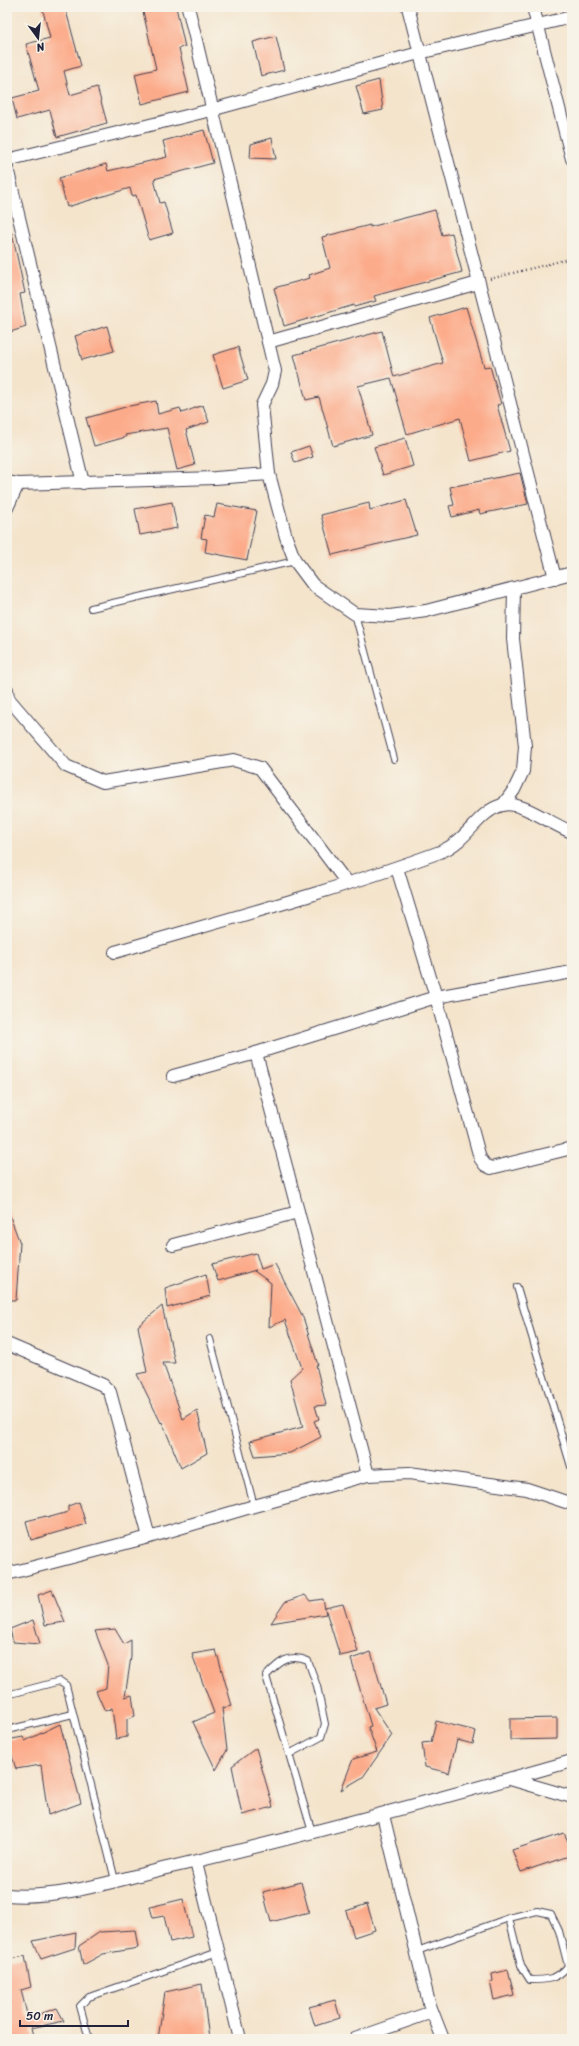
<svg xmlns="http://www.w3.org/2000/svg" width="579" height="2046" font-family="Sriracha,sans-serif">
	<rect width="100%" height="100%" fill="#f7f3e8"/>
	<filter id="ink" filterUnits="userSpaceOnUse"><feTurbulence type="fractalNoise" baseFrequency=".025" numOctaves="2"/><feDisplacementMap in="SourceGraphic" scale="8" xChannelSelector="R" yChannelSelector="G"/><feConvolveMatrix kernelMatrix="1 2 1 2 8 2 1 2 1" color-interpolation-filters="sRGB"/></filter>
	<filter id="wash" filterUnits="userSpaceOnUse"><feTurbulence type="fractalNoise" baseFrequency=".012" numOctaves="4" result="noise"/><feDisplacementMap in="SourceGraphic" scale="16" xChannelSelector="R" yChannelSelector="G"/><feGaussianBlur stdDeviation="0.9" result="paint"/><feColorMatrix in="noise" values="0 0 0 0 0 0 0 0 0 0 0 0 0 0 0 0 0 1.4 0 .05"/><feComposite in="paint" operator="in"/></filter>
	<g filter="url(#wash)">
		<rect width="100%" height="100%" fill="#f4e4cc"/>
		<g id="blocks">
			<g fill="#fcab8a">
				<polygon points="42,7 65,7 81,66 64,71 70,95 97,87 107,123 57,137 50,110 17,119 12,98 39,91 26,44 50,38"/>
				<polygon points="142,7 176,7 185,47 179,48 189,92 142,104 135,74 156,69"/>
				<polygon points="276,36 284,70 261,76 253,42"/>
				<polygon points="379,80 383,110 364,114 356,86"/>
				<polygon points="204,130 213,163 154,179 160,203 164,202 173,233 149,240 136,195 132,196 130,188 67,207 59,178 106,164 108,171 167,157 163,141"/>
				<polygon points="272,138 276,159 250,158 251,144"/>
				<polygon points="435,210 442,235 452,233 462,272 374,296 376,301 354,307 354,305 284,326 274,288 310,278 309,275 330,268 322,237 370,225 370,227"/>
				<polygon points="12,233 25,293 20,294 26,327 7,333 7,234"/>
				<polygon points="466,307 484,367 490,366 501,404 497,405 510,451 471,461 460,418 407,434 391,378 358,386 372,435 333,446 319,397 306,400 294,355 382,331 394,377 443,363 430,318"/>
				<polygon points="107,326 114,351 82,360 75,336"/>
				<polygon points="238,347 248,380 223,388 213,355"/>
				<polygon points="156,401 158,414 180,408 182,413 203,405 209,422 186,430 195,465 177,470 167,428 125,435 126,437 94,446 86,418 129,406"/>
				<polygon points="405,438 413,466 383,475 374,447"/>
				<polygon points="309,446 313,457 295,463 291,452"/>
				<polygon points="520,473 528,504 480,514 479,510 452,517 449,506 454,505 450,487"/>
				<polygon points="406,500 417,535 332,555 321,515 369,503 370,510"/>
				<polygon points="172,502 177,528 140,535 135,509"/>
				<polygon points="217,504 257,511 247,560 205,552 207,539 201,538 205,515 214,517"/>
				<polygon points="8,1211 20,1243 16,1300 7,1300"/>
				<polygon points="256,1253 261,1269 275,1264 303,1317 318,1365 316,1365 326,1405 315,1406 319,1419 314,1421 321,1437 290,1453 255,1456 250,1441 303,1427 290,1379 302,1368 285,1320 269,1327 271,1283 254,1271 256,1270 218,1281 212,1264"/>
				<polygon points="206,1274 210,1296 167,1308 165,1288"/>
				<polygon points="162,1306 175,1363 163,1363 183,1419 197,1410 207,1453 181,1468 162,1422 161,1423 137,1374 147,1372 138,1326"/>
				<polygon points="79,1502 86,1524 31,1540 26,1521 46,1516 47,1518 68,1512 68,1506"/>
				<polygon points="52,1590 65,1622 45,1625 38,1595"/>
				<polygon points="305,1595 310,1601 323,1599 326,1614 271,1623 285,1602"/>
				<polygon points="343,1604 358,1652 340,1656 325,1608"/>
				<polygon points="33,1620 40,1644 13,1642 10,1629"/>
				<polygon points="115,1629 124,1644 131,1640 131,1657 125,1697 132,1695 135,1716 127,1719 127,1737 116,1739 112,1708 105,1711 96,1691 106,1688 108,1665 95,1631"/>
				<polygon points="216,1650 232,1706 222,1708 227,1750 216,1770 193,1722 214,1713 192,1654"/>
				<polygon points="371,1652 386,1704 374,1708 392,1735 363,1777 341,1790 353,1759 377,1752 368,1727 371,1726 351,1659"/>
				<polygon points="557,1718 557,1739 510,1740 510,1719"/>
				<polygon points="436,1721 476,1731 473,1744 457,1740 449,1773 425,1767 422,1743 431,1742"/>
				<polygon points="60,1724 81,1803 48,1815 41,1765 16,1769 7,1740 23,1737 25,1741"/>
				<polygon points="256,1748 273,1807 242,1815 232,1766"/>
				<polygon points="564,1833 572,1850 572,1855 521,1872 512,1850"/>
				<polygon points="301,1882 309,1912 271,1922 263,1892"/>
				<polygon points="183,1899 192,1937 170,1942 164,1916 153,1918 150,1907"/>
				<polygon points="367,1904 375,1930 354,1937 346,1911"/>
				<polygon points="135,1930 138,1948 103,1954 83,1965 79,1946 100,1932"/>
				<polygon points="76,1932 75,1948 41,1959 33,1941"/>
				<polygon points="25,1956 31,1987 21,1990 28,2018 57,2008 64,2021 31,2028 34,2039 7,2039 7,2003 10,2003 7,1988 7,1960"/>
				<polygon points="508,1970 514,1995 494,2000 490,1982 493,1981 492,1974"/>
				<polygon points="202,1984 209,2039 158,2039 165,1992"/>
				<polygon points="335,2000 340,2018 315,2026 309,2007"/>
			</g>
		</g>
	</g>
	<g filter="url(#ink)">
		<use href="#blocks" fill-opacity="0" stroke="#423f51" stroke-width="1"/>
		<g fill="none" stroke-linecap="round" stroke-linejoin="round">
			<g stroke="#423f51" stroke-width="8">
				<g id="lane">
					<polyline points="91,608 295,561"/>
					<polyline points="355,614 394,759"/>
					<polyline points="517,1287 572,1470"/>
					<polyline points="210,1339 254,1506"/>
					<polyline points="7,1695 60,1681 66,1685 115,1880"/>
					<polyline points="7,1730 73,1714"/>
					<path d="M289,1754L321,1737L325,1724L317,1686L308,1661C289,1653 279,1662 266,1676L312,1832"/>
					<path d="M417,1951L509,1918L537,1911L551,1914L559,1931L568,1966C557,1980 546,1980 530,1980L521,1966L509,1918"/>
					<polyline points="89,2039 80,2006 89,1997 218,1952"/>
				</g>
			</g>
			<g stroke="#423f51" stroke-width="14">
				<g id="street">
					<polyline points="188,7 275,371 272,384 262,405 269,474"/>
					<polyline points="408,7 555,578"/>
					<polyline points="533,7 572,159"/>
					<polyline points="7,160 211,110 419,53 572,17"/>
					<polyline points="7,168 83,483"/>
					<polyline points="268,342 478,283"/>
					<polyline points="7,482 18,484 215,478 269,474 286,537 295,561 313,585 355,614 390,616 426,611 572,573"/>
					<polyline points="7,508 18,484"/>
					<polyline points="7,690 8,698 66,766 103,782 234,760 260,768 347,883"/>
					<polyline points="503,805 514,790 523,771 525,746 513,639 514,589"/>
					<polyline points="397,868 436,997 480,1158 485,1165 491,1168 572,1148"/>
					<path d="M115,952C224,920 334,891 440,852C468,841 477,812 502,805C522,800 553,826 572,832"/>
					<polyline points="256,1053 368,1475"/>
					<polyline points="173,1076 256,1053 436,997 572,972"/>
					<polyline points="173,1245 298,1212"/>
					<polyline points="7,1344 103,1385 110,1392 149,1537"/>
					<polyline points="7,1574 149,1537 254,1506 368,1475 409,1473 527,1489 572,1504"/>
					<polyline points="510,1779 572,1797"/>
					<polyline points="383,1815 429,2003 443,2039"/>
					<polyline points="196,1862 240,2039"/>
					<path d="M7,1895C60,1900 119,1879 171,1867C305,1836 439,1799 572,1761"/>
					<polyline points="355,2039 432,2012"/>
				</g>
			</g>
			<polyline stroke="#423f51" stroke-width="2.5" stroke-dasharray="1 3" stroke-linecap="butt" points="490,279 572,258"/>
			<use href="#lane" stroke="#fff" stroke-width="6"/>
			<use href="#street" stroke="#fff" stroke-width="12"/>
		</g>
	</g>
	<rect width="579" height="2046" fill="none" stroke="#f7f3e8" stroke-width="24"/>
	<g transform="translate(38 38) rotate(165)" stroke="#f7f3e8" stroke-width="3" paint-order="stroke">
	<path d="M0-3L7 15L0 10L-7 15Z" fill="#22223b"/>
	<text y="-6" font-size="11" font-weight="bold" text-anchor="middle" fill="#22223b">N</text>
	</g>
	<path d="M20 2020v6h108v-6" fill="none" stroke="#22223b" stroke-width="2"/>
	<text x="26" y="2020" font-size="12" fill="#22223b" stroke="#f7f3e8" stroke-width="3" paint-order="stroke">50 m</text>
</svg>
